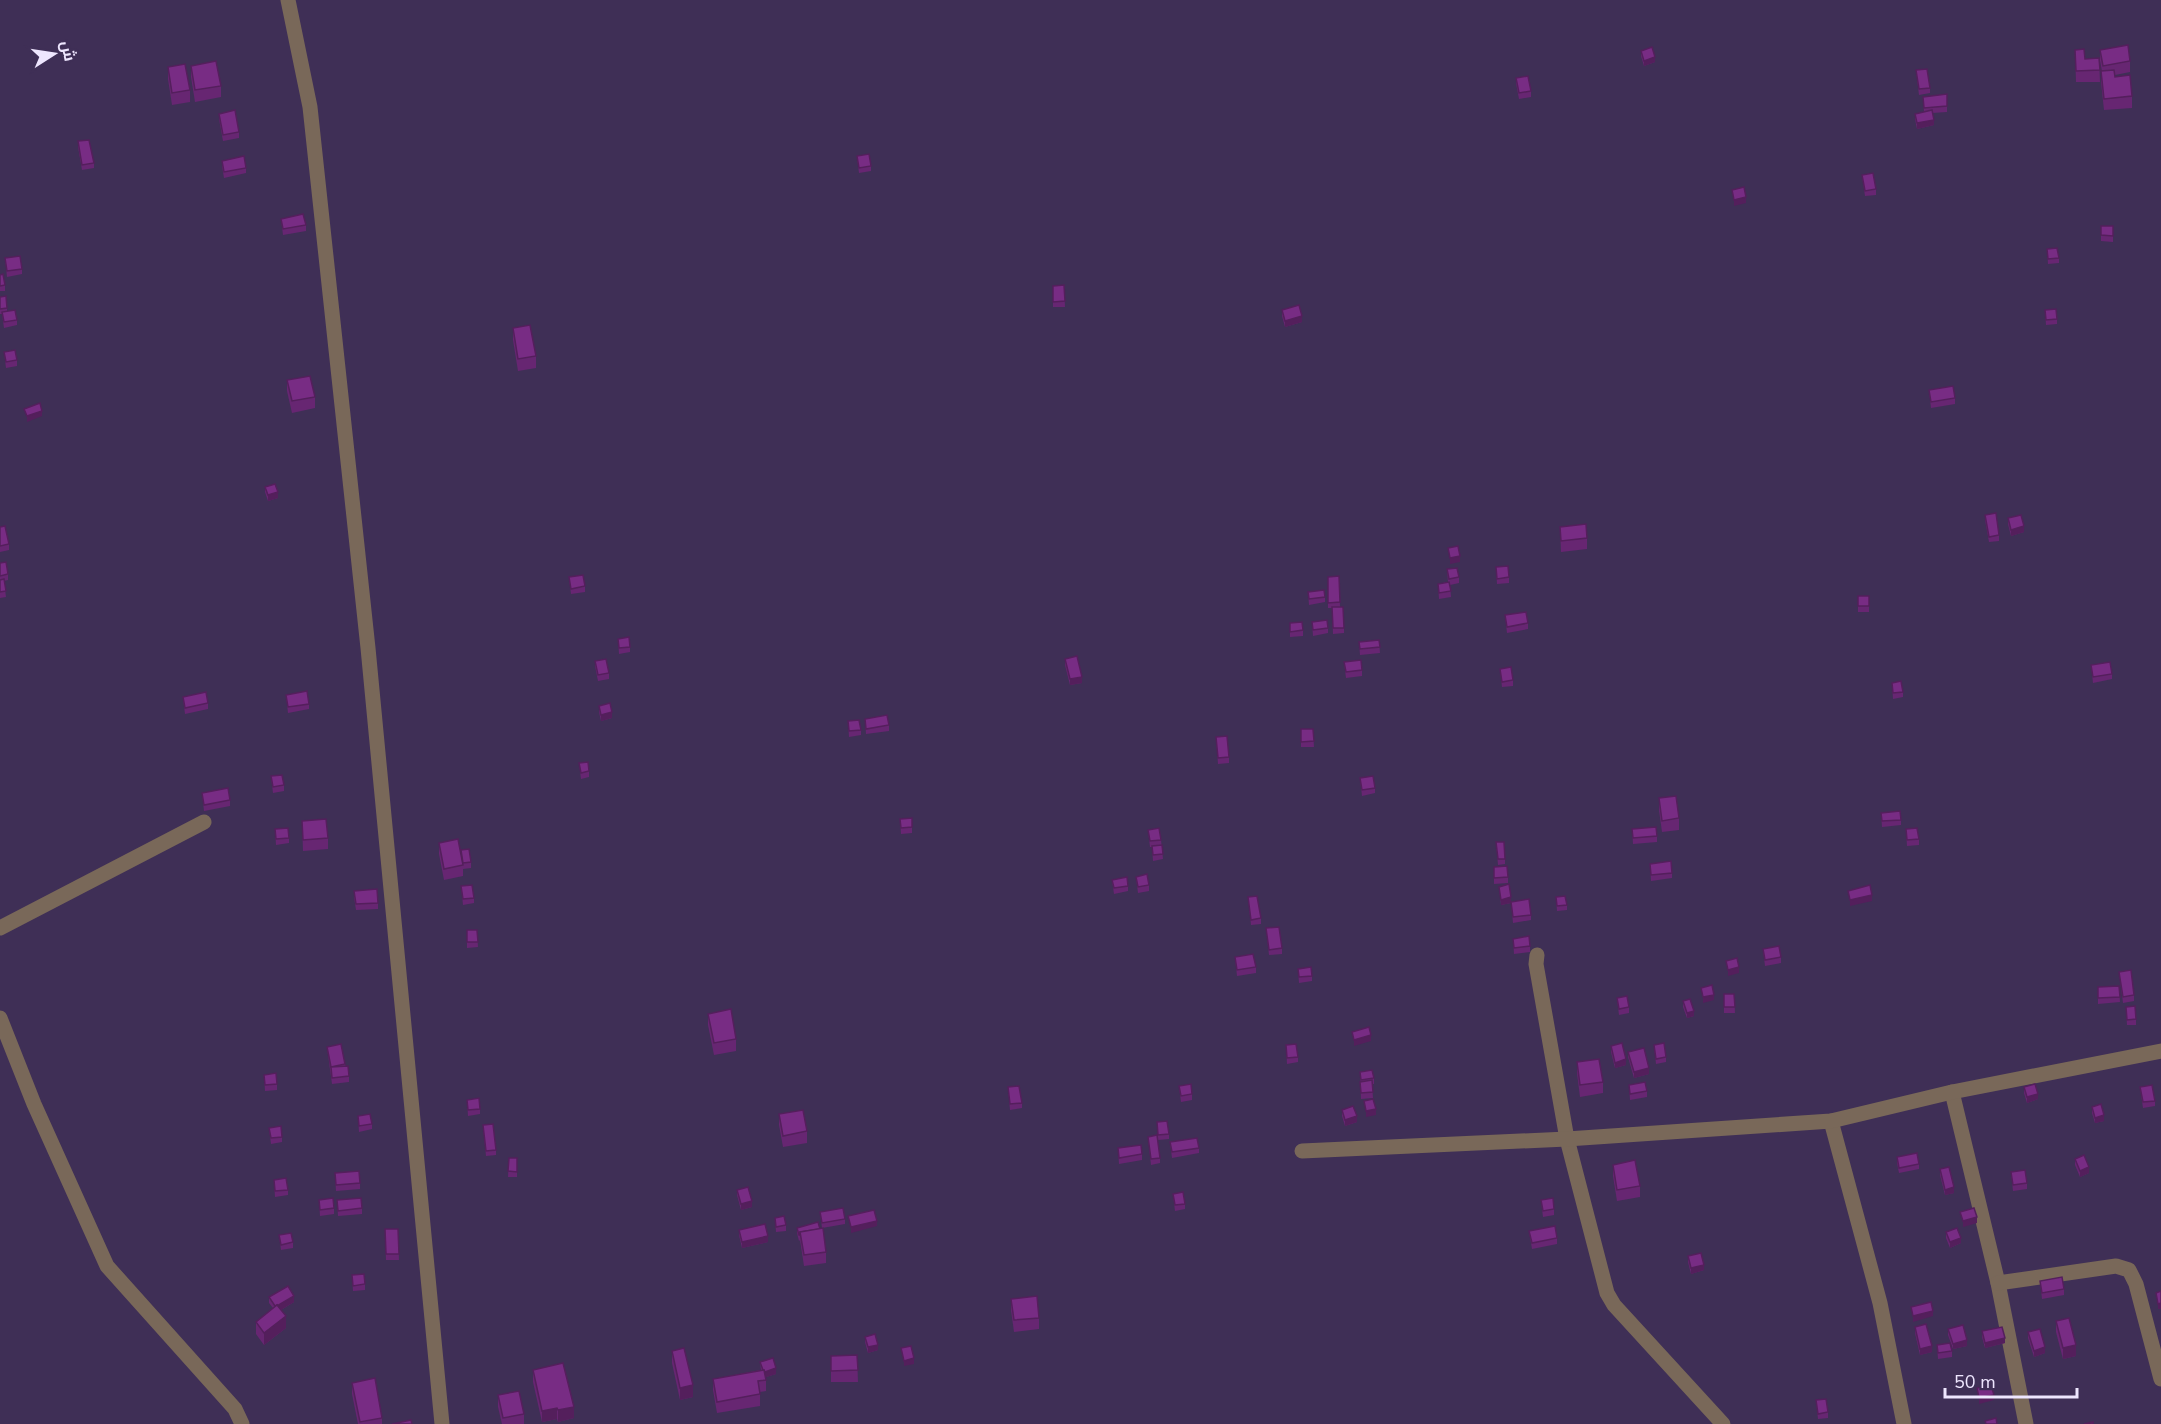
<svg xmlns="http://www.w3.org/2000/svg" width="2161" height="1424" font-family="'Nunito Sans',Cairo,sans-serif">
	<rect width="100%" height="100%" fill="#3f2f56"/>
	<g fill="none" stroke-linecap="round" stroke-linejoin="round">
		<g stroke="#796859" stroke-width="15">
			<polyline points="288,0 310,107 368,648 442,1424"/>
			<polyline points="0,928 204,822"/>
			<polyline points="1537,955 1536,964 1567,1139 1607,1293 1614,1305 1723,1424"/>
			<polyline points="0,1018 34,1104 107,1266 235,1409 242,1424"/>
			<polyline points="1952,1092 1998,1283 2026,1424"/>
			<polyline points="1831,1121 1880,1303 1904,1424"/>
			<polyline points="1302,1151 1567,1139 1831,1121 1952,1092 2161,1051"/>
			<polyline points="1998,1283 2116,1266 2129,1270 2136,1284 2161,1379"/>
		</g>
	</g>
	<g fill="#672672">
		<polygon points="2075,50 2085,59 2099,58 2100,82 2076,82"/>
		<polygon points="2100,50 2130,61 2130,72 2115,75 2115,77 2132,96 2132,108 2104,110 2101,82 2102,71 2100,61"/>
		<polygon points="1641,51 1655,62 1644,66 1641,56"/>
		<polygon points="191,66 221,86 221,97 195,102 191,77"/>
		<polygon points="168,67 190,90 190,102 172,105 168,79"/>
		<polygon points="1916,70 1930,88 1930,93 1919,95"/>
		<polygon points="1516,78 1531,91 1531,97 1519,99 1516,83"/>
		<polygon points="1923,97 1947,106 1947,112 1932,113 1934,125 1917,129 1915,119 1915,114 1924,112"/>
		<polygon points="219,114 239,132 239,138 223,141 219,119"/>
		<polygon points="78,141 94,163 94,168 82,170 78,147"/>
		<polygon points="857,156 871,166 871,171 859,173"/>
		<polygon points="222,161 246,168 246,173 224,178 222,166"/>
		<polygon points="1862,175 1876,189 1876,195 1865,196"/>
		<polygon points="281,219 306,225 306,231 283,235"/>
		<polygon points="2101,226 2113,226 2113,242 2101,241"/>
		<polygon points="2047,249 2059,258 2059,263 2048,264"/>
		<polygon points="5,258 22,269 22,274 7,277"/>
		<polygon points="0,275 5,285 5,291 0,291"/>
		<polygon points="1064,285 1065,307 1053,307 1053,286"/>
		<polygon points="0,297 7,308 7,311 17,320 17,325 4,328 2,314 0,314"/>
		<polygon points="1282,310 1302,322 1285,327 1282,316"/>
		<polygon points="2045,310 2057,319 2057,324 2046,325"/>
		<polygon points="513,328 536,356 536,368 518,371 513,340"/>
		<polygon points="4,352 17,360 17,366 6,368"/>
		<polygon points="287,380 315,397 315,408 292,413 287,391"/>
		<polygon points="1929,390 1955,398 1955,404 1931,408"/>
		<polygon points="265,487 278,498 268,501 265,492"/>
		<polygon points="1985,515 1999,535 1999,541 1989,542 1985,520"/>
		<polygon points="2008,518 2024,532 2011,536 2008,524"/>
		<polygon points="0,527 9,544 9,550 0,552"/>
		<polygon points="1560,527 1587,538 1587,549 1561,552"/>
		<polygon points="0,563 8,574 8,580 4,581 6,597 0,598"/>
		<polygon points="1496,567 1509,577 1509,583 1497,584"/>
		<polygon points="1447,569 1459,577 1459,583 1450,585 1451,597 1439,599 1438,584 1448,582"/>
		<polygon points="1339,576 1340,607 1344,628 1344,633 1333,634 1332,608 1328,608 1328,577"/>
		<polygon points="569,577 585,586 585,592 571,594"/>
		<polygon points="1308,592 1325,597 1325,602 1309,605"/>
		<polygon points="1858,596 1869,606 1869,612 1858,612"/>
		<polygon points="1505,615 1528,623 1528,629 1507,633"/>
		<polygon points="1312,622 1328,628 1328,633 1313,636"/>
		<polygon points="1290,623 1303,630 1303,636 1290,637"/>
		<polygon points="618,639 630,647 630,652 619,654"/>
		<polygon points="1379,640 1380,653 1360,655 1359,642"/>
		<polygon points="1065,659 1082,683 1070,685 1065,665"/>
		<polygon points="595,661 609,673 609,679 598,681 595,666"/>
		<polygon points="1344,662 1362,670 1362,676 1346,678"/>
		<polygon points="2091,665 2112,674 2112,679 2093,683"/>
		<polygon points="1500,669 1513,680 1513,686 1502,687"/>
		<polygon points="1892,683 1903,692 1903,697 1893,699"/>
		<polygon points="286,695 309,704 309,709 288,713"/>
		<polygon points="183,697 208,703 208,709 185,714"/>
		<polygon points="599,706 612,718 601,721 599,712"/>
		<polygon points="865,719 889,725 889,731 866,734"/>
		<polygon points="848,721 861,730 861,735 849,737"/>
		<polygon points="1301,729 1313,729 1314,747 1301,747"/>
		<polygon points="1216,737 1229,757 1229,763 1218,764"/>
		<polygon points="579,763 589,771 589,777 581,779"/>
		<polygon points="271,776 284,785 284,791 273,793"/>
		<polygon points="1360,778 1375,788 1375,793 1362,796"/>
		<polygon points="202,793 230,800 230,806 204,811"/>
		<polygon points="1659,798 1679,818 1679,830 1662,832 1659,810"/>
		<polygon points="1881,813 1901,820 1901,825 1882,827"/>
		<polygon points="912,818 912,833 901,834 900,819"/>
		<polygon points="302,821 328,838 328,849 303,851"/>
		<polygon points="275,829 289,838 289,843 276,845"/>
		<polygon points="1632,829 1657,836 1657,842 1633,844"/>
		<polygon points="1906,829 1919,839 1919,845 1907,846"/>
		<polygon points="1148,830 1161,840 1163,859 1153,861 1152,847 1150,847"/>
		<polygon points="1496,842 1505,859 1505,864 1498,865"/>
		<polygon points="439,843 461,855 471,862 471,868 463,869 463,876 444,880 439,854"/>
		<polygon points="1650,864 1672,873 1672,878 1651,881"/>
		<polygon points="1494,867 1508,877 1508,883 1494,884"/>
		<polygon points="1136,877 1149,885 1149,891 1138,893"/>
		<polygon points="1112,880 1128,886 1128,891 1114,894"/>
		<polygon points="461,886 474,898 474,903 463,905"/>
		<polygon points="1499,887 1511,902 1531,915 1531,920 1513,923 1511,903 1501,905"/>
		<polygon points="354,897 378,903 378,909 356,910"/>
		<polygon points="1248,897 1261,918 1261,924 1251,925"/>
		<polygon points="1556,897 1567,905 1567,910 1557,911"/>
		<polygon points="1266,928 1282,948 1282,954 1269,955"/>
		<polygon points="467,930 477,930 478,947 467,948"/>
		<polygon points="1513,939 1530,946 1530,952 1514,954"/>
		<polygon points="1763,949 1781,957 1781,963 1765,966"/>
		<polygon points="1235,957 1256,967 1256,973 1237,976"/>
		<polygon points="1298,969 1312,976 1312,981 1299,983"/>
		<polygon points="2119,972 2134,995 2134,1001 2123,1003"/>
		<polygon points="2119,986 2120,1002 2098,1004 2098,987"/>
		<polygon points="1724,994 1734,994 1735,1013 1724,1013"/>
		<polygon points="1617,998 1629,1007 1629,1013 1619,1015"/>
		<polygon points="1683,1001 1694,1016 1687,1018 1683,1007"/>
		<polygon points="2126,1007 2136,1019 2136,1025 2127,1025"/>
		<polygon points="708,1014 736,1039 736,1051 714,1055 708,1025"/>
		<polygon points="1286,1045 1298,1057 1298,1062 1287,1064"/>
		<polygon points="1654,1045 1666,1057 1666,1062 1656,1064"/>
		<polygon points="1611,1046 1626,1065 1615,1068 1611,1052"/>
		<polygon points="327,1047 345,1064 349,1076 349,1082 332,1084"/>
		<polygon points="1628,1052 1649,1074 1634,1078 1628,1057"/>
		<polygon points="1577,1062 1603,1082 1603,1093 1580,1097 1577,1073"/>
		<polygon points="1360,1072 1374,1078 1374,1084 1372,1084 1373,1098 1361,1099"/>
		<polygon points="264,1075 277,1084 277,1090 265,1091"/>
		<polygon points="1629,1085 1647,1091 1647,1097 1630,1100"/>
		<polygon points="1179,1086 1192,1094 1192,1100 1181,1102"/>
		<polygon points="1008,1087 1022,1103 1022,1108 1010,1110"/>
		<polygon points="2024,1087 2038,1099 2027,1103 2024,1093"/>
		<polygon points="2140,1087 2155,1101 2155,1106 2143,1108"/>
		<polygon points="467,1100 480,1109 480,1114 468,1116"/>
		<polygon points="2092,1107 2104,1121 2095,1123 2092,1113"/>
		<polygon points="1342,1110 1357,1122 1345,1126 1342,1116"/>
		<polygon points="779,1114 807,1131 807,1143 783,1147 779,1125"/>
		<polygon points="358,1116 372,1124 372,1129 359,1132"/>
		<polygon points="1157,1122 1169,1134 1169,1139 1158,1140"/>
		<polygon points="483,1125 496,1150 496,1155 486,1156"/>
		<polygon points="269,1128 282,1137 282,1142 271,1144"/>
		<polygon points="1148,1137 1160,1158 1160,1163 1151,1165"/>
		<polygon points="1170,1142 1199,1148 1199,1153 1172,1158"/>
		<polygon points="1118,1148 1142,1154 1142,1160 1119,1164"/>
		<polygon points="1897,1157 1919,1164 1919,1169 1899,1173 1897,1163"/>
		<polygon points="509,1158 517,1158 517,1177 508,1177"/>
		<polygon points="2075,1159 2089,1173 2080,1177 2075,1165"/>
		<polygon points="1613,1165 1640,1186 1640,1197 1617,1201 1613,1176"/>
		<polygon points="1940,1169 1954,1193 1945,1195 1940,1175"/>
		<polygon points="2011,1172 2027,1183 2027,1189 2013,1191"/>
		<polygon points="335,1173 360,1183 360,1189 336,1191"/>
		<polygon points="274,1180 288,1190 288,1195 275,1197"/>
		<polygon points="737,1190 752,1207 741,1210 737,1195"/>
		<polygon points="1173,1194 1185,1204 1185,1209 1175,1211"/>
		<polygon points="319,1200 334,1208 334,1214 320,1216"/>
		<polygon points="337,1200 362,1208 362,1214 338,1216"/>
		<polygon points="1541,1200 1554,1209 1554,1215 1543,1217"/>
		<polygon points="820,1212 845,1219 845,1224 822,1228"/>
		<polygon points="775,1218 786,1225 786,1231 776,1232"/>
		<polygon points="797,1228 826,1252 826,1263 804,1266 800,1240 799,1241 797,1233"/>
		<polygon points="385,1229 398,1229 399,1260 386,1260"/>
		<polygon points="739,1230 768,1242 742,1248 739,1235"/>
		<polygon points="1529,1231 1557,1238 1557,1244 1532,1249"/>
		<polygon points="1946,1232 1961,1243 1950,1248 1946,1238"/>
		<polygon points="279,1235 293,1242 293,1248 281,1250"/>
		<polygon points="1688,1256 1704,1270 1691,1274 1688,1262"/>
		<polygon points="352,1275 365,1284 365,1290 353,1291"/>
		<polygon points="2040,1281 2064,1289 2064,1295 2042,1299"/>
		<polygon points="269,1297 294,1302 281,1310 286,1328 264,1345 256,1334 256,1322 273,1308 269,1303"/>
		<polygon points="1011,1299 1039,1318 1039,1329 1014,1332 1011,1310"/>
		<polygon points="2056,1321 2076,1356 2063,1359 2056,1332"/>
		<polygon points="1915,1327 1932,1352 1920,1355 1915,1333"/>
		<polygon points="1948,1329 1967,1346 1953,1349 1948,1335"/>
		<polygon points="1982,1331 2005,1343 1985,1348 1982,1337"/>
		<polygon points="2028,1332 2045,1353 2034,1357 2028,1338"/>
		<polygon points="865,1337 878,1350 868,1353 865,1342"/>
		<polygon points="1937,1345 1952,1351 1952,1357 1938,1359"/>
		<polygon points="672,1351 693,1397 680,1400 672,1363"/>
		<polygon points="857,1355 858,1382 831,1382 831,1356"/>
		<polygon points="760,1362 776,1374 766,1377 766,1391 760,1392 760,1406 717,1413 713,1390 713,1379 761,1370"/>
		<polygon points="533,1370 574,1418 558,1422 557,1419 542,1422 533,1382"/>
		<polygon points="352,1383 382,1418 382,1424 358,1424 352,1394"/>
		<polygon points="498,1395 524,1414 524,1424 502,1424 498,1407"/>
		<polygon points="1816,1400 1828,1412 1828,1418 1818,1419"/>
	</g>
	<g fill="#541f5c">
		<polygon points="1655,57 1655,62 1644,66 1644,61"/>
		<polygon points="1934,120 1934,125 1917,129 1917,123"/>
		<polygon points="1746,197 1746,203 1734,206 1734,200"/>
		<polygon points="1302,316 1302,322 1285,327 1285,321"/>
		<polygon points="42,411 42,416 27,422 27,416"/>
		<polygon points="278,492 278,498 268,501 268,495"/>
		<polygon points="2024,526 2024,532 2011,536 2011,530"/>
		<polygon points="1460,556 1460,562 1450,564 1450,558"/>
		<polygon points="1082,677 1082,683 1070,685 1070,679"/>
		<polygon points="612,712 612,718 601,721 601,715"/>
		<polygon points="1872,895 1872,901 1850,906 1850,900"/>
		<polygon points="1511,897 1511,903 1501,905 1501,900"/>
		<polygon points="1739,967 1739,973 1728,976 1728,970"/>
		<polygon points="1714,995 1714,1000 1703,1003 1703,997"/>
		<polygon points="1694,1011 1694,1016 1687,1018 1687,1013"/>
		<polygon points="1371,1035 1371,1041 1354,1046 1354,1040"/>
		<polygon points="1626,1059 1626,1065 1615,1068 1615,1063"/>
		<polygon points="1649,1068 1649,1074 1634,1078 1634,1072"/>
		<polygon points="2038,1094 2038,1099 2027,1103 2027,1097"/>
		<polygon points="1376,1109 1376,1115 1366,1117 1366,1111"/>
		<polygon points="2104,1115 2104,1121 2095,1123 2095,1118"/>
		<polygon points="1357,1116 1357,1122 1345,1126 1345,1120"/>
		<polygon points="2089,1167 2089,1173 2080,1177 2080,1171"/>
		<polygon points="1954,1187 1954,1193 1945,1195 1945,1190"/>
		<polygon points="752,1201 752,1207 741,1210 741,1204"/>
		<polygon points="1977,1217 1977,1223 1963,1227 1963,1221"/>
		<polygon points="877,1221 877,1226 851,1233 851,1227"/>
		<polygon points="768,1236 768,1242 742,1248 742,1242"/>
		<polygon points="1961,1238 1961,1243 1950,1248 1950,1242"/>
		<polygon points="1704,1265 1704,1270 1691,1274 1691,1268"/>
		<polygon points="294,1296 294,1302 276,1313 276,1307"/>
		<polygon points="2161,1303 2161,1309 2158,1309 2158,1304"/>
		<polygon points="1933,1311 1933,1316 1913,1322 1913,1316"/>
		<polygon points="286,1316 286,1328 264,1345 264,1333"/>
		<polygon points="2005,1338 2005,1343 1985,1348 1985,1343"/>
		<polygon points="1967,1340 1967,1346 1953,1349 1953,1344"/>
		<polygon points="878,1345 878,1350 868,1353 868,1347"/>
		<polygon points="2076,1345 2076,1356 2063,1359 2063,1348"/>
		<polygon points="1932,1346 1932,1352 1920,1355 1920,1349"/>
		<polygon points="2045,1347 2045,1353 2034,1357 2034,1351"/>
		<polygon points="914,1358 914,1364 904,1366 904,1361"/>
		<polygon points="776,1368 776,1374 763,1378 763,1372"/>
		<polygon points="693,1385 693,1397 680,1400 680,1388"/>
		<polygon points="1994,1395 1994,1400 1979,1404 1979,1398"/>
		<polygon points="574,1407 574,1418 558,1422 558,1410"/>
		<polygon points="557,1408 557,1419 542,1422 542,1411"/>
	</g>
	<g fill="#782c84" stroke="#541f5c" stroke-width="1.5">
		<polygon points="2128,45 2130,61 2103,66 2100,50"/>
		<polygon points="1652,47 1655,57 1644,61 1641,51"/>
		<polygon points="2084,49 2085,59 2099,58 2100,70 2076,71 2075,50"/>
		<polygon points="216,61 221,86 195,90 191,66"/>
		<polygon points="185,64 190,90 172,93 168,67"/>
		<polygon points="1927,69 1930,88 1919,89 1916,70"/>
		<polygon points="2114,70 2115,77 2130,75 2132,96 2104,99 2101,71"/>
		<polygon points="1528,76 1531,91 1519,93 1516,78"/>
		<polygon points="1947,94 1947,106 1924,108 1923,97"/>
		<polygon points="235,110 239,132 223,135 219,114"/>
		<polygon points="1932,110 1934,120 1917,123 1915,114"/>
		<polygon points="89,140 94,163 82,165 78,141"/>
		<polygon points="869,154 871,166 859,168 857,156"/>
		<polygon points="244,156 246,168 224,172 222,161"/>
		<polygon points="1873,173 1876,189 1865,191 1862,175"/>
		<polygon points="1744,187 1746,197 1734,200 1732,190"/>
		<polygon points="303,214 306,225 283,229 281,219"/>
		<polygon points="2101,226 2113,226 2113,236 2101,235"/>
		<polygon points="2057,248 2059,258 2048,259 2047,249"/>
		<polygon points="20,256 22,269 7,271 5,258"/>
		<polygon points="3,274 5,285 0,286 0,275"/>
		<polygon points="1064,285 1065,301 1053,302 1053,286"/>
		<polygon points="6,296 7,308 0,309 0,297"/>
		<polygon points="1299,305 1302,316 1285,321 1282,310"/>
		<polygon points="2056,309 2057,319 2046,320 2045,310"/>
		<polygon points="15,310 17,320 4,322 2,312"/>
		<polygon points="530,325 536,356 518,359 513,328"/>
		<polygon points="15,350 17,360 6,362 4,352"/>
		<polygon points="310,376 315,397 292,401 287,380"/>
		<polygon points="1953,386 1955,398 1931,402 1929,390"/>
		<polygon points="40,403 42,411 27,416 24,409"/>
		<polygon points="275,484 278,492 268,495 265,487"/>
		<polygon points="1996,513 1999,535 1989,537 1985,515"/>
		<polygon points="2021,515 2024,526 2011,530 2008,518"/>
		<polygon points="1586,524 1587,538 1561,541 1560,527"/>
		<polygon points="5,526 9,544 0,546 0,527"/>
		<polygon points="1458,546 1460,556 1450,558 1448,548"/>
		<polygon points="6,562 8,574 0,576 0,563"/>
		<polygon points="1508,566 1509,577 1497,579 1496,567"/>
		<polygon points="1457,568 1459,577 1449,579 1447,569"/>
		<polygon points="583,575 585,586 571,589 569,577"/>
		<polygon points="1339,576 1340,602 1328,603 1328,577"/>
		<polygon points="4,579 6,591 0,592 0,580"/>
		<polygon points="1449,582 1451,591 1439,593 1438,584"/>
		<polygon points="1324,590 1325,597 1309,599 1308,592"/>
		<rect x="1858" y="596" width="11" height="10"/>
		<polygon points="1332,607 1343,607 1344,628 1333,628"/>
		<polygon points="1526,612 1528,623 1507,627 1505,615"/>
		<polygon points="1327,620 1328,628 1313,630 1312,622"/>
		<polygon points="1302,622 1303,630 1290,632 1290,623"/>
		<polygon points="629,637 630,647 619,648 618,639"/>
		<polygon points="1379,640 1380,647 1360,649 1359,642"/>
		<polygon points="1077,656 1082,677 1070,679 1065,659"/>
		<polygon points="606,659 609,673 598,675 595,661"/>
		<polygon points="1361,660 1362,670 1346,672 1344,662"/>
		<polygon points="2110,662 2112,674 2093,677 2091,665"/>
		<polygon points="1511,667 1513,680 1502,682 1500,669"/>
		<polygon points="1901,681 1903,692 1893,693 1892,683"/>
		<polygon points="307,691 309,704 288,707 286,695"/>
		<polygon points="206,692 208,703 185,708 183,697"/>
		<polygon points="610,703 612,712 601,715 599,706"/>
		<polygon points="887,715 889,725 866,729 865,719"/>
		<polygon points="859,720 861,730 849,731 848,721"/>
		<polygon points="1301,729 1313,729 1314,741 1301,742"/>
		<polygon points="1227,736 1229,757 1218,758 1216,737"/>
		<polygon points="588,762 589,771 581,773 579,763"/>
		<polygon points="282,775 284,785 273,787 271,776"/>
		<polygon points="1373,776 1375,788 1362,790 1360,778"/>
		<polygon points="228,788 230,800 204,805 202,793"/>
		<polygon points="1676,796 1679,818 1662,821 1659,798"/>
		<polygon points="1900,811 1901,820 1882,821 1881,813"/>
		<polygon points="912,818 912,827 901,828 900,819"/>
		<polygon points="326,819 328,838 303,840 302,821"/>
		<polygon points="1656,827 1657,836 1633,838 1632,829"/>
		<polygon points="288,828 289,838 276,839 275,829"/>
		<polygon points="1159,828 1161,840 1150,841 1148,830"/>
		<polygon points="1917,828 1919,839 1907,840 1906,829"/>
		<polygon points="458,839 463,865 444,869 439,843"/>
		<polygon points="1496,842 1504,842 1505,859 1498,859"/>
		<polygon points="1162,845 1163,854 1153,855 1152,846"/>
		<polygon points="469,849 471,862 463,863 461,850"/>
		<polygon points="1671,861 1672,873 1651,875 1650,864"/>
		<polygon points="1507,866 1508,877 1494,878 1494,867"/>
		<polygon points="1147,874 1149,885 1138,887 1136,877"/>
		<polygon points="1127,877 1128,886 1114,888 1112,880"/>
		<polygon points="1509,884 1511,897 1501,900 1499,887"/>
		<polygon points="472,885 474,898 463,899 461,886"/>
		<polygon points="1870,885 1872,895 1850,900 1848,891"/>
		<polygon points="377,889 378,903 356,904 354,891"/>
		<polygon points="1257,896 1261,918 1251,920 1248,897"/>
		<polygon points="1565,896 1567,905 1557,906 1556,897"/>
		<polygon points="1529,899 1531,915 1513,917 1511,902"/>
		<polygon points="1279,927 1282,948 1269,950 1266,928"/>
		<polygon points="467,930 477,930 478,942 467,942"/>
		<polygon points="1529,936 1530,946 1514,948 1513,939"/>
		<polygon points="1779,946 1781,957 1765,960 1763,949"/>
		<polygon points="1253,954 1256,967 1237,970 1235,957"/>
		<polygon points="1737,958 1739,967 1728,970 1726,961"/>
		<polygon points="1311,967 1312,976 1299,977 1298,969"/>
		<polygon points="2131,970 2134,995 2123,997 2119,972"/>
		<polygon points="1712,985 1714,995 1703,997 1701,988"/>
		<polygon points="2119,986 2120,997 2098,998 2098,987"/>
		<polygon points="1724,994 1734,994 1735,1007 1724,1007"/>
		<polygon points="1627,996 1629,1007 1619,1009 1617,998"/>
		<polygon points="1690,999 1694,1011 1687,1013 1683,1001"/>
		<polygon points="2135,1006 2136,1019 2127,1020 2126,1007"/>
		<polygon points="731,1009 736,1039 714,1043 708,1014"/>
		<polygon points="1369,1027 1371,1035 1354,1040 1352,1032"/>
		<polygon points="1622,1043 1626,1059 1615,1063 1611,1046"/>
		<polygon points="1664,1043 1666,1057 1656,1059 1654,1045"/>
		<polygon points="341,1044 345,1064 331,1067 327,1047"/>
		<polygon points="1296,1044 1298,1057 1287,1058 1286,1045"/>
		<polygon points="1644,1048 1649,1068 1634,1072 1628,1052"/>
		<polygon points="1599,1059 1603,1082 1580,1085 1577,1062"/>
		<polygon points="348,1066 349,1076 332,1078 331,1067"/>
		<polygon points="1372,1070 1374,1078 1361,1080 1360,1072"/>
		<polygon points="276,1073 277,1084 265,1085 264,1075"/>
		<polygon points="1372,1080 1373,1092 1361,1093 1360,1082"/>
		<polygon points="1645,1082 1647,1091 1630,1094 1629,1085"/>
		<polygon points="1191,1084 1192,1094 1181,1096 1179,1086"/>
		<polygon points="2035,1084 2038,1094 2027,1097 2024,1087"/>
		<polygon points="2152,1085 2155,1101 2143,1102 2140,1087"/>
		<polygon points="1019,1086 1022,1103 1010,1104 1008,1087"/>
		<polygon points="479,1098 480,1109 468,1110 467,1100"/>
		<polygon points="1373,1099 1376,1109 1366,1111 1364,1101"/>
		<polygon points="2101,1104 2104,1115 2095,1118 2092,1107"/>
		<polygon points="1353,1106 1357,1116 1345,1120 1342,1110"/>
		<polygon points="803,1110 807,1131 783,1136 779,1114"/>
		<polygon points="370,1114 372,1124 359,1126 358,1116"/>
		<polygon points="1167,1121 1169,1134 1158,1135 1157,1122"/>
		<polygon points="493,1124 496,1150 486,1151 483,1125"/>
		<polygon points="281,1126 282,1137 271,1138 269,1128"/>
		<polygon points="1157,1135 1160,1158 1151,1159 1148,1137"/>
		<polygon points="1197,1138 1199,1148 1172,1152 1170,1142"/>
		<polygon points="1141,1145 1142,1154 1119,1158 1118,1148"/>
		<polygon points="1917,1153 1919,1164 1899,1168 1897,1157"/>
		<polygon points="2084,1155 2089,1167 2080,1171 2075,1159"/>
		<polygon points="509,1158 517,1158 517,1172 508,1171"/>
		<polygon points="1635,1160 1640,1186 1617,1190 1613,1165"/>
		<polygon points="1949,1167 1954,1187 1945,1190 1940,1169"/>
		<polygon points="2025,1170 2027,1183 2013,1185 2011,1172"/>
		<polygon points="359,1171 360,1183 336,1185 335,1173"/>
		<polygon points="286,1178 288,1190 275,1191 274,1180"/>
		<polygon points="748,1187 752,1201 741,1204 737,1190"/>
		<polygon points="1183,1192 1185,1204 1175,1205 1173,1194"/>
		<polygon points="333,1198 334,1208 320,1210 319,1200"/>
		<polygon points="361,1198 362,1208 338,1211 337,1200"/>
		<polygon points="1553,1198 1554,1209 1543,1211 1541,1200"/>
		<polygon points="843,1208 845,1219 822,1223 820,1212"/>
		<polygon points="1974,1208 1977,1217 1963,1221 1960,1212"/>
		<polygon points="874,1210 877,1221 851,1227 848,1216"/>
		<polygon points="784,1216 786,1225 776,1227 775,1218"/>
		<polygon points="818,1222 820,1229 800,1232 800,1235 799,1235 797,1228"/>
		<polygon points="765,1224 768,1236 742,1242 739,1230"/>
		<polygon points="1555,1226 1557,1238 1532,1243 1529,1231"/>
		<polygon points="823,1228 826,1252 804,1255 800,1232"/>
		<polygon points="1957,1228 1961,1238 1950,1242 1946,1232"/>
		<polygon points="385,1229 398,1229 399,1254 386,1254"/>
		<polygon points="291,1233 293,1242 281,1245 279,1235"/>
		<polygon points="1701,1253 1704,1265 1691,1268 1688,1256"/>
		<polygon points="364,1274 365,1284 353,1286 352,1275"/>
		<polygon points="2062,1277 2064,1289 2042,1293 2040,1281"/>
		<polygon points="288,1286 294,1296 277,1306 277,1305 275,1306 269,1297"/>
		<polygon points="2161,1291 2161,1303 2158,1304 2156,1293"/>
		<polygon points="1037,1296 1039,1318 1014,1320 1011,1299"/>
		<polygon points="1931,1302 1933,1311 1913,1316 1911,1307"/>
		<polygon points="277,1305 286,1316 264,1333 256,1322"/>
		<polygon points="2069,1318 2076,1345 2063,1348 2056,1321"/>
		<polygon points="1926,1324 1932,1346 1920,1349 1915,1327"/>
		<polygon points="1963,1325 1967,1340 1953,1344 1948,1329"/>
		<polygon points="2002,1327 2005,1338 1985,1343 1982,1331"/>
		<polygon points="2040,1329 2045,1347 2034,1351 2028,1332"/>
		<polygon points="875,1334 878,1345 868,1347 865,1337"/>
		<polygon points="1950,1343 1952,1351 1938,1353 1937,1345"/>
		<polygon points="911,1346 914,1358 904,1361 901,1348"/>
		<polygon points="684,1348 693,1385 680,1388 672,1351"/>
		<polygon points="857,1355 858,1370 831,1371 831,1356"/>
		<polygon points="773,1358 776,1368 765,1372 764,1370 763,1370 760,1362"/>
		<polygon points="563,1363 574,1407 558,1410 557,1408 542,1411 533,1370"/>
		<polygon points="764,1370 766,1380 758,1381 760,1394 717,1402 713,1379"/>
		<polygon points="375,1378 382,1418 360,1422 352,1383"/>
		<polygon points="1991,1385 1994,1395 1979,1398 1977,1388"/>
		<polygon points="519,1391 524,1414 503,1418 498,1395"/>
		<polygon points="1826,1399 1828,1412 1818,1414 1816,1400"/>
		<polygon points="1996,1418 1997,1424 1986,1424 1985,1421"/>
		<polygon points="411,1420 412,1424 392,1424"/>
		<polygon points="2093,1422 2093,1424 2084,1424"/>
	</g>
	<g transform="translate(54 54) rotate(78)" stroke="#3f2f56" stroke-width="4.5" paint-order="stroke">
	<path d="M0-4.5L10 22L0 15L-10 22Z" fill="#eee6fe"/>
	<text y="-9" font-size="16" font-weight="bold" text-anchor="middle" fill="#eee6fe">ش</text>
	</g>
	<path d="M1945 1388v9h132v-9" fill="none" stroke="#eee6fe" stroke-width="3"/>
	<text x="1954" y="1388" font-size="18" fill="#eee6fe" stroke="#3f2f56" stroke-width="4.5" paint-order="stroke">50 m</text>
</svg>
